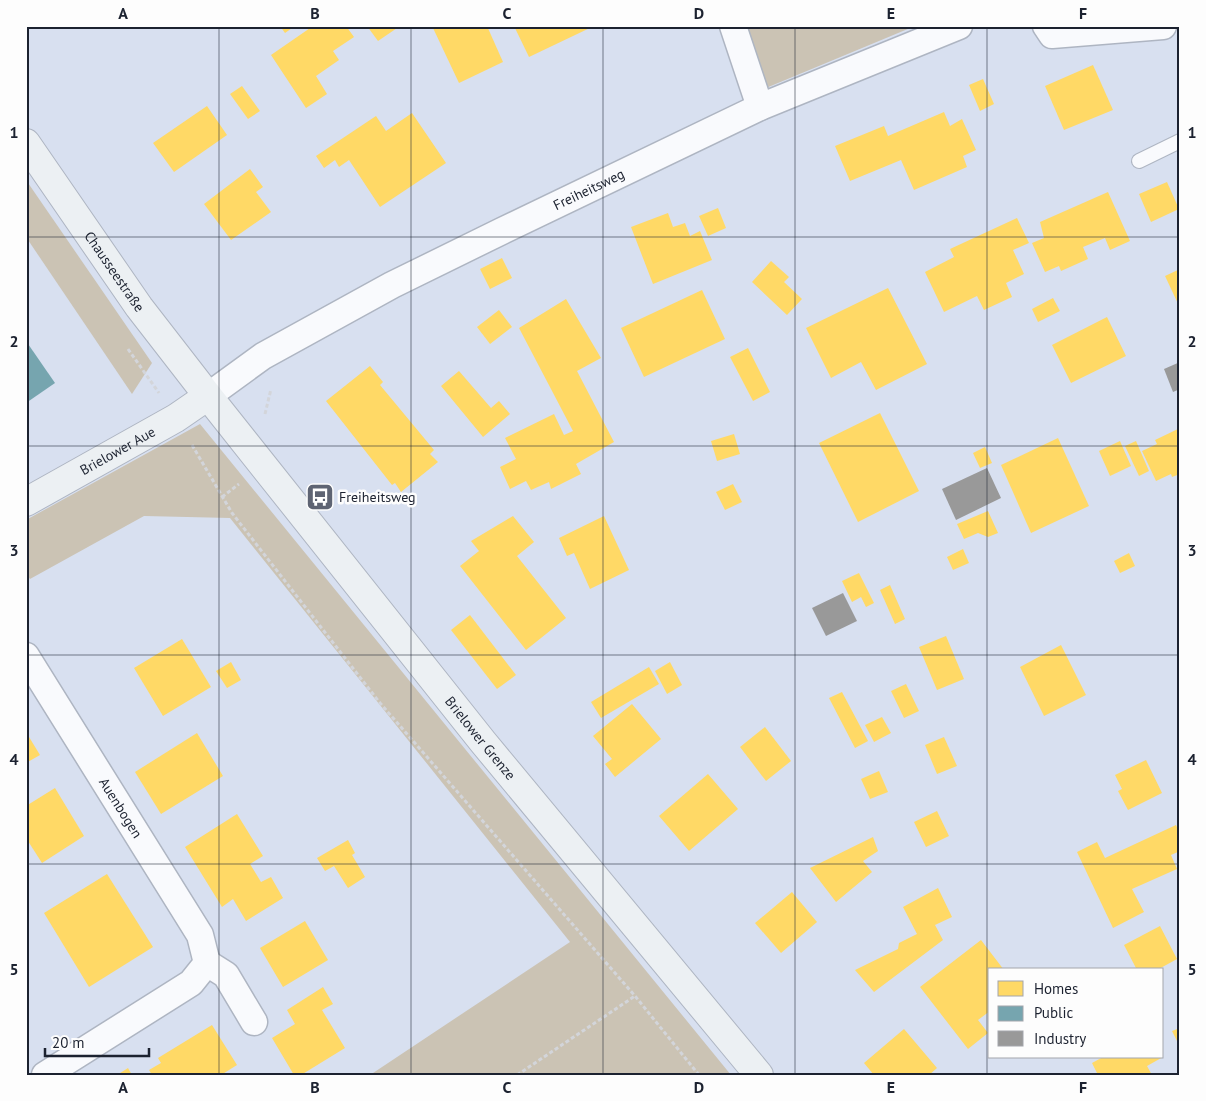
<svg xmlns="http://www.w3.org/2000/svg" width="1206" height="1101" font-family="'PT Sans',sans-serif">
	<rect width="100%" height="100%" fill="#d8e0f0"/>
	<g fill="#cbc3b4">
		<polygon points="746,26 915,26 766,88"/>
		<polygon points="26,180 152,363 132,394 26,237"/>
		<polygon points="200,424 731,1075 370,1075 570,942 230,518 144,516 30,579 26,574 26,520"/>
	</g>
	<g fill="#ffd966">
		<polygon points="280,26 295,26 285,33"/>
		<polygon points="313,26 346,26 354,37 333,51 339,60 316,76 327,94 306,108 271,55"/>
		<polygon points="367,26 400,26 378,41"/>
		<polygon points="436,26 487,26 503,62 459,83 433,28"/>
		<polygon points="514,26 594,26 529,57"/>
		<polygon points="1093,65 1113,110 1064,130 1045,86"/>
		<polygon points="983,79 994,104 980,111 969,85"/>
		<polygon points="242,86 260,111 248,119 230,94"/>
		<polygon points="207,106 227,135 174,172 153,143"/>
		<polygon points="944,112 950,126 962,119 976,150 963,156 967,167 914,190 901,160 850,181 835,146 884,126 888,136"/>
		<polygon points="412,113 446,163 380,207 349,160 339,167 335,160 324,168 316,156 376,116 386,131"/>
		<polygon points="250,169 263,187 256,192 271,212 231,240 204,204"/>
		<polygon points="1167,182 1179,209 1151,222 1139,194"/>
		<polygon points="1108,192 1130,241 1110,250 1105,238 1083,247 1088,259 1061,271 1059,266 1045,272 1032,243 1044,238 1040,222"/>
		<polygon points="718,208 726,228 708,236 699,216"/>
		<polygon points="668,213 673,227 685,223 690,236 700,231 712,260 653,284 631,227"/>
		<polygon points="1017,218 1029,243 1013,250 1024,274 1006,283 1012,297 984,310 977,296 944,312 925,272 954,257 950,249"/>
		<polygon points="502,258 512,278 490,289 480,269"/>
		<polygon points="771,261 789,277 784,282 802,299 787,315 752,282"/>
		<polygon points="1180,269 1180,308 1165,276"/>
		<polygon points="888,288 927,364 876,390 861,362 831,378 806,328"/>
		<polygon points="702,290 725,339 644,377 621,328"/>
		<polygon points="1053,298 1060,311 1038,322 1032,309"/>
		<polygon points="566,299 601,358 577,371 614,442 576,464 581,474 551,489 549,482 531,490 526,481 510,489 500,467 516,459 505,438 554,414 564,435 573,431 519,328"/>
		<polygon points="499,310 512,327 490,344 477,327"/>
		<polygon points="1107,317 1126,356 1071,383 1052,345"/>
		<polygon points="748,348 770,392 753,401 730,357"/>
		<polygon points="370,366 383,382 380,385 434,450 430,454 438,462 401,492 395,483 392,485 326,401"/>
		<polygon points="459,371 491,408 499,401 510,414 483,437 441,386"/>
		<polygon points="880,413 919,491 858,522 819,443"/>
		<polygon points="1180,428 1180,474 1172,477 1171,474 1156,481 1142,451 1157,444 1155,440"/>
		<polygon points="734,434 740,454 717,461 711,441"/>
		<polygon points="1058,438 1089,506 1031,533 1001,465"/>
		<polygon points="1120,441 1131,466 1110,476 1099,451"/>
		<polygon points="1136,441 1149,471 1139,476 1125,446"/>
		<polygon points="985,447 992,463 980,468 973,453"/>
		<polygon points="733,484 742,502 725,510 716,492"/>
		<polygon points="988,511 998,533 988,537 978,533 964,539 957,524"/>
		<polygon points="513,516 534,542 517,556 566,618 526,650 460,566 479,551 471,541"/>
		<polygon points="604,516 629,570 590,589 574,553 567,556 559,538"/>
		<polygon points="963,549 969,563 953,570 947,557"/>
		<polygon points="1129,553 1135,566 1120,573 1114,561"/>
		<polygon points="859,573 874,603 866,607 861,597 852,602 842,581"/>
		<polygon points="890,585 905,619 895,624 880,590"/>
		<polygon points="470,615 516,675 497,689 451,630"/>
		<polygon points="946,636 964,679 937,690 919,647"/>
		<polygon points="182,639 211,687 163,716 134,668"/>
		<polygon points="1061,645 1086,695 1044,716 1020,667"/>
		<polygon points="231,662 241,680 227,688 216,671"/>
		<polygon points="670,662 682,685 667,694 655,671"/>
		<polygon points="649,667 659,684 601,718 591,702"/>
		<polygon points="906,684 919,711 904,718 891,691"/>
		<polygon points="842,692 868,741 855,748 829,698"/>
		<polygon points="632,704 661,739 615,777 605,764 612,759 593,736"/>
		<polygon points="882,717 891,733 874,742 865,725"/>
		<polygon points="765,727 791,761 766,781 740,747"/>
		<polygon points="26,732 40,755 26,763"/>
		<polygon points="197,733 223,776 161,814 135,772"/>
		<polygon points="944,737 957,766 937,774 925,745"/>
		<polygon points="1146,760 1162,793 1128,810 1118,791 1122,789 1115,775"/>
		<polygon points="879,771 888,792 870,799 861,779"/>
		<polygon points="708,774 738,809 689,851 659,816"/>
		<polygon points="55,788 84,836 42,863 26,838 26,806"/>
		<polygon points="937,811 949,836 926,847 914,822"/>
		<polygon points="237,814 263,856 250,864 261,882 271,877 283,898 246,921 233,899 222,907 185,847"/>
		<polygon points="1176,825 1180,834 1180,851 1171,855 1177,869 1132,889 1144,912 1113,928 1077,852 1097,842 1105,858"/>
		<polygon points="873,837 878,851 863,861 872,872 836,902 810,868"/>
		<polygon points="348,840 355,853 352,855 365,877 348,888 334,866 325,871 317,858"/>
		<polygon points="107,874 153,947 89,987 44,913"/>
		<polygon points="938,888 952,917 935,925 943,940 874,992 855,970 898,949 899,943 917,934 903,907"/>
		<polygon points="792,892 817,922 781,953 755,923"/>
		<polygon points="305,921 328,960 283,987 260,948"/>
		<polygon points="1160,926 1177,959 1157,970 1137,970 1124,945"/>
		<polygon points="981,940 1004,970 990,970 990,1011 978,1020 988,1033 968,1049 920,987"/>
		<polygon points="323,987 333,1004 322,1010 345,1048 301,1075 294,1075 272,1038 295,1024 287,1010"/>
		<polygon points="212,1025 237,1065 221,1075 152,1075 149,1070 161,1063 158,1058"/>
		<polygon points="1180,1028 1180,1047 1172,1031"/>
		<polygon points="904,1029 937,1068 929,1075 874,1075 864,1063"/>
		<polygon points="1103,1057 1163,1057 1147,1066 1152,1075 1098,1075 1092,1063"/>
		<polygon points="128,1068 132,1075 117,1075"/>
	</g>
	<polygon fill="#76a5af" points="26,341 55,383 26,403"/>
	<g fill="#999">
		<polygon points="1180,362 1180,389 1173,392 1164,369"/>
		<polygon points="987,468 1001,498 956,520 942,489"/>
		<polygon points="843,593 857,621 826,636 812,608"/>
	</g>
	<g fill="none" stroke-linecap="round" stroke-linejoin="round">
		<g stroke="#aeb5c2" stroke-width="16">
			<polyline id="lane" points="1139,161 1180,141"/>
		</g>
		<g stroke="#aeb5c2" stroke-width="29">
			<g id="street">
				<polyline points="733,26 760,107"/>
				<polyline points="1046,26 1052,35 1163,26"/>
				<path id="s1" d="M208,396L263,356L392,285L502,231L760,107L959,26"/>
				<path id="s2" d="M26,656L200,935L207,963L191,983L45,1075"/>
				<polyline points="207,963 226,975 254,1022"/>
			</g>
		</g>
		<g stroke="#aeb5c2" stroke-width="30">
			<g id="secondary">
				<path id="s3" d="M26,143L139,307L208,396L483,742L759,1075"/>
				<path id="s4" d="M26,502L176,418L208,396"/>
			</g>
		</g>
		<g stroke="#d3d5da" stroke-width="3" stroke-dasharray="4 2.5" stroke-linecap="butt">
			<polyline points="128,349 159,393"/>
			<polyline points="265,414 271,389"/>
			<polyline points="192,445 232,513 380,703 635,996 699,1075"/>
			<polyline points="222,497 239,484"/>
			<polyline points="517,1075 635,996"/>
		</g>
		<use href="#lane" stroke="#f9fafd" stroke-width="14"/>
		<use href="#street" stroke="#f9fafd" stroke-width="26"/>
		<use href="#secondary" stroke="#ecf0f3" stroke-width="28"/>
	</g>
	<path fill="none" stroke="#1c2230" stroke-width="1" stroke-opacity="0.55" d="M219,26V1075M411,26V1075M603,26V1075M795,26V1075M987,26V1075M26,237H1180M26,446H1180M26,655H1180M26,864H1180"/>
	<defs>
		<g id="bus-square" transform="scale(1.4375)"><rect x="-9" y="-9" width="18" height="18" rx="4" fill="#5e6473" stroke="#fdfdfd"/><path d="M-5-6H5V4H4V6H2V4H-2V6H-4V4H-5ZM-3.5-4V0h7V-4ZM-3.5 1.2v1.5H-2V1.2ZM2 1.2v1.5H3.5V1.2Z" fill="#fff"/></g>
	</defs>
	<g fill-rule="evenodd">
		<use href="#bus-square" x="320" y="497"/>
	</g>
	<g text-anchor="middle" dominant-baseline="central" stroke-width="5" stroke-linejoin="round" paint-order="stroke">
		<g font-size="14" fill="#1c2230" stroke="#fdfdfd">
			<text stroke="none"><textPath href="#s1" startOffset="434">Freiheitsweg</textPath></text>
			<text stroke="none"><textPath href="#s3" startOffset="156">Chausseestraße</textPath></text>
			<text stroke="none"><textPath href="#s4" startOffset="105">Brielower Aue</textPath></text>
			<text stroke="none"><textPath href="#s3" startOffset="749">Brielower Grenze</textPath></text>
			<text stroke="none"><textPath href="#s2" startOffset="179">Auenbogen</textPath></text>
		</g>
		<g font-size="14" fill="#1c2230" stroke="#fdfdfd" text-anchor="start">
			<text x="339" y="497">Freiheitsweg</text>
		</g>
	</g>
	<rect width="1206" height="1101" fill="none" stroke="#fdfdfd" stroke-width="55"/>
	<rect x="988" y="968" width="175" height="90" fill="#fdfdfd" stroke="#a3a5ab"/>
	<rect x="998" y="981" width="25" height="15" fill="#ffd966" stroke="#a3a5ab"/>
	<text x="1034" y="994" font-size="15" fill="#1c2230">Homes</text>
	<rect x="998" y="1006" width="25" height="15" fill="#76a5af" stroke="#a3a5ab"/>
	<text x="1034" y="1018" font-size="15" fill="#1c2230">Public</text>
	<rect x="998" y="1031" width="25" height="15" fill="#999999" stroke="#a3a5ab"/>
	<text x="1034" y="1044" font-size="15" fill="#1c2230">Industry</text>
	<path d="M45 1048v8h104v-8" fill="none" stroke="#1c2230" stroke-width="2.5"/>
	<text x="52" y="1048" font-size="15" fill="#1c2230" stroke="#fdfdfd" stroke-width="4" paint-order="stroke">20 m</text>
	<rect x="28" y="28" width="1150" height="1046" fill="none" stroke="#1c2230" stroke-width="2"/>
	<g font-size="16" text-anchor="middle" font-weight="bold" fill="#1c2230">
		<text x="123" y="19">A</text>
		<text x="315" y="19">B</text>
		<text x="507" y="19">C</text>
		<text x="699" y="19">D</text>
		<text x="891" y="19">E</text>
		<text x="1083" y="19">F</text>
		<text x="14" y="138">1</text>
		<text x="1192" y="138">1</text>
		<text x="14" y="347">2</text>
		<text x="1192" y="347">2</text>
		<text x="14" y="556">3</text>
		<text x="1192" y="556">3</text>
		<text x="14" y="765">4</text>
		<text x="1192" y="765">4</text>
		<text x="14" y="975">5</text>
		<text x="1192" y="975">5</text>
		<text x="123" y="1093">A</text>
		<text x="315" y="1093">B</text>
		<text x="507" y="1093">C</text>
		<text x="699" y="1093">D</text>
		<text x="891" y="1093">E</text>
		<text x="1083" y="1093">F</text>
	</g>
</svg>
